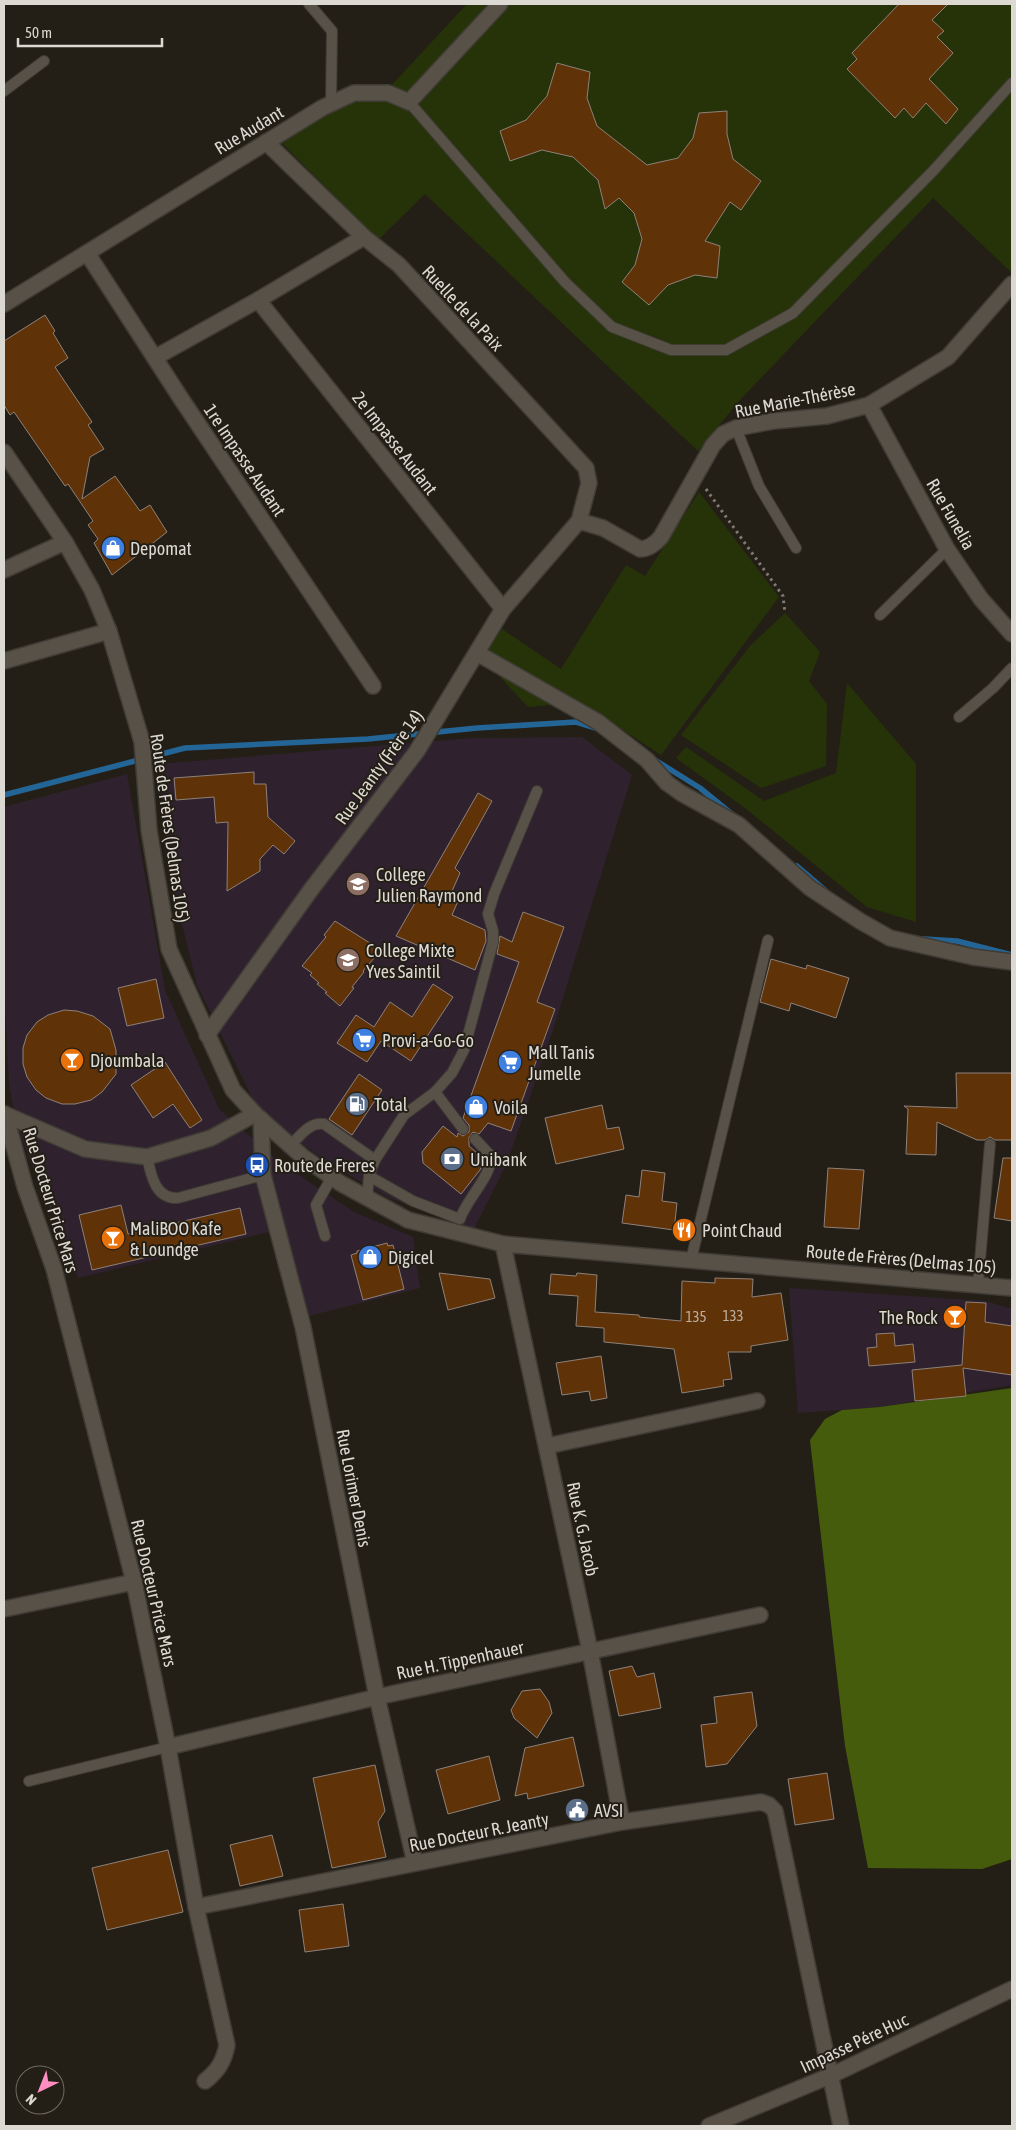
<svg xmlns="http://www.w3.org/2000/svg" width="1016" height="2130" font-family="'Asap Condensed',sans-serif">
	<rect width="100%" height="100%" fill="#241f16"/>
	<g fill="#2f222e">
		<polygon points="582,737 632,775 552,1033 507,1163 474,1229 387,1197 327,1162 259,1112 197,985 168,867 158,764 472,738"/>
		<polygon points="127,774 165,990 219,1109 278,1161 354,1212 413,1237 420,1288 293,1320 269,1232 78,1278 29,1158 15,1119 9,1084 4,980 4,807"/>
		<polygon points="789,1288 986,1301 1012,1309 1012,1385 880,1407 798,1413"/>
	</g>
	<g fill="#263308">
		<polygon points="467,4 1012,4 1012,273 933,198 739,401 698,451 425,194 378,240 282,143 328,103 387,90"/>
		<polygon points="699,492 779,597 661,755 605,718 562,704 528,707 482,658 502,629 561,669 626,565 645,576"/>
		<polygon points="785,613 820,652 809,681 827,704 826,766 761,788 681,735 750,646"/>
		<polygon points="847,683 916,764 916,922 867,907 745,808 676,758 686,747 764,801 836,773"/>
	</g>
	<polygon fill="#445c0c" points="1012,1388 1012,1859 982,1869 868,1868 845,1746 810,1440 825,1419 842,1410 880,1407"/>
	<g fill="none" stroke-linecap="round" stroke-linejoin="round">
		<g stroke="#246598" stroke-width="5.5">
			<polyline points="655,760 700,788 733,815"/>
			<polyline points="4,795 185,748 368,739 477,728 576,722 599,729"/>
			<polyline points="797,866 826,891"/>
			<polyline points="924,939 957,941 1012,955"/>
		</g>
	</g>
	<g fill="#603208" stroke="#8d817a">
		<polygon points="899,4 948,4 932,20 944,31 937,37 953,53 929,79 958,109 946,124 926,103 913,118 904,108 895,118 847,69 857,59 852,53"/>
		<polygon points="557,63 590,72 587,98 597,126 647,165 678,158 693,138 699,113 727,111 727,134 733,159 761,181 741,210 730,202 705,241 720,246 717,278 695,275 668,285 649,305 622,282 635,265 642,239 634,213 619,198 605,209 598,180 573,157 542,150 510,161 500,131 526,120 547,96"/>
		<polygon points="45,315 55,331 53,333 68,358 55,367 92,422 88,425 104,449 90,457 82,499 115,476 140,511 150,505 167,532 112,575 94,543 98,539 88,525 93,521 68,484 65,486 14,412 10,415 4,405 4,341"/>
		<polygon points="254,772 254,784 266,784 268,817 295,841 284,854 273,845 260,859 260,871 227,891 228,822 216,823 214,797 176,800 174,778"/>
		<polygon points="478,793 492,801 455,868 460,873 449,898 458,901 452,915 485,930 486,941 475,970 396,936"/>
		<polygon points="523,912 564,927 537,1002 555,1009 511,1131 488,1123 479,1134 473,1132 469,1137 469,1146 484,1159 484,1162 480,1170 461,1194 423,1163 422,1152 443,1126 457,1137 458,1133 463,1136 469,1132 469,1125 463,1118 519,962 497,954 500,936 512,942"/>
		<polygon points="335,921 381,950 363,971 364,972 352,987 354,988 340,1006 325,993 327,992 317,984 319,983 310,975 312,973 302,966 326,937 324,935"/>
		<polygon points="771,959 806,969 807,965 849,978 836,1018 791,1003 789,1011 760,1002"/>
		<polygon points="156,979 164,1018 127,1026 118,988"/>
		<polygon points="433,984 453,997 411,1061 381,1041 367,1062 337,1043 356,1015 374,1027 390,1002 412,1017"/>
		<polygon points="64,1010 77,1011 93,1016 110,1029 116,1050 116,1074 102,1092 91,1100 75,1104 62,1104 46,1098 36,1090 27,1077 23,1064 23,1048 27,1035 37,1022 48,1015"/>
		<polygon points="165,1062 202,1120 190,1128 173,1104 153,1118 131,1085"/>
		<polygon points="956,1073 1012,1073 1012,1140 995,1140 990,1137 985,1140 977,1140 937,1122 936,1155 906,1154 908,1109 904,1106 957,1108"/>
		<polygon points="359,1074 382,1090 352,1135 329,1119"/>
		<polygon points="602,1105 607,1129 619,1127 624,1149 556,1164 545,1118"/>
		<polygon points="1003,1158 1012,1158 1012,1221 994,1218"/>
		<polygon points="828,1168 864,1170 859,1229 824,1227"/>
		<polygon points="642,1170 665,1173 662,1201 677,1203 674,1230 622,1223 626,1195 639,1197"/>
		<polygon points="121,1205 128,1234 240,1208 246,1234 92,1270 79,1215"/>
		<polygon points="387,1243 388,1246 393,1245 404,1289 363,1300 351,1255 357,1253 357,1251"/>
		<polygon points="439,1273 490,1279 495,1298 448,1310"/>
		<polygon points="577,1273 597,1275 595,1312 639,1315 639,1317 681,1321 682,1281 715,1283 715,1278 753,1279 752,1297 781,1293 788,1340 751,1346 751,1352 728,1352 732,1379 723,1380 724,1386 682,1393 674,1349 604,1342 604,1328 576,1326 578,1296 549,1294 551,1274 576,1276"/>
		<polygon points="966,1302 986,1303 985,1322 1012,1326 1012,1375 963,1368 966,1396 915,1401 912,1370 962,1365"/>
		<polygon points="894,1333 895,1346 913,1344 915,1362 869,1366 867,1348 877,1347 876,1334"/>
		<polygon points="601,1356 607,1398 591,1401 589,1391 562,1395 556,1363"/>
		<polygon points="632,1666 637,1677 654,1673 661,1708 619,1716 609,1671"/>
		<polygon points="540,1689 549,1702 552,1713 537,1738 514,1718 511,1710 522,1691"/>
		<polygon points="752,1692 757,1726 727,1764 706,1767 701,1725 717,1723 714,1697"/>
		<polygon points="573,1737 584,1786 528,1799 527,1793 515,1796 525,1748"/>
		<polygon points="489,1756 500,1800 448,1814 436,1770"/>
		<polygon points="375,1765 385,1811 378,1822 386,1857 332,1868 313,1778"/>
		<polygon points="827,1773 834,1819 795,1825 788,1779"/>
		<polygon points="272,1835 283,1876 240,1886 230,1845"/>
		<polygon points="168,1850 183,1912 107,1930 92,1868"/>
		<polygon points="343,1904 349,1946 305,1952 299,1910"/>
	</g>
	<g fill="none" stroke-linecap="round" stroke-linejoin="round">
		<g stroke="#3f3b35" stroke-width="12">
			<g id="lane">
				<polyline points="309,4 332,31 331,104"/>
				<polyline points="4,91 44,61"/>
				<polyline points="409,102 565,282 612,327 671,350 726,350 793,313 934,170 1012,83"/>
				<polyline points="736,428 759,486 796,548"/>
				<polyline points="880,615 947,549"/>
				<polyline points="959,717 993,688 1012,668"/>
				<polyline points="435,1092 463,1129"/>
				<path d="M290,1146C300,1136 309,1122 324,1124L375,1160"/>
				<path d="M147,1157C151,1175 155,1199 178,1198L263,1175"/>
				<path d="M369,1176L413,1201L460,1219C466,1200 493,1174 491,1156L475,1139"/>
				<polyline points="367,1199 369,1176 375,1160 404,1115 435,1092 452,1073 464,1050 493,942 493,931 488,914 494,894 537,791"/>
				<polyline points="325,1236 316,1205 332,1177"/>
				<polyline points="691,1260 768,940"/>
				<polyline points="978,1284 990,1144"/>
				<polyline points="29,1781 168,1747"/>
			</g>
		</g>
		<g stroke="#3f3b35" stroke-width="18">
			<g id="street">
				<polyline points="266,142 364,237 399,265 586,468 589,483 579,521"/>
				<polyline points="87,253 180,397 373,686"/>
				<polyline points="258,300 503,609"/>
				<polyline points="4,304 322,108 354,93 388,93 409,102 500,4"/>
				<polyline points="156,357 258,300 364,237"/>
				<polyline points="869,405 947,549 981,599 1012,634"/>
				<polyline points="4,570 65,542"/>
				<polyline points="477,653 598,722 647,760 667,783 681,793 739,825 810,888 860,921 890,938 973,957 1012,962"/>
				<polyline points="4,661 109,631"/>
				<path d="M5,1114L25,1187L54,1269L134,1582L168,1747L196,1907L227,2045C224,2061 218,2071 205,2081"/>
				<polyline points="261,1119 263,1175 303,1327 377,1697 415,1863"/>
				<polyline points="503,1244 590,1651 622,1822"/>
				<polyline points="547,1446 757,1401"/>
				<polyline points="4,1609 134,1582"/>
				<polyline points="168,1747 377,1697 760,1615"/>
				<polyline points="196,1907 622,1822 761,1802 769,1805 775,1811 841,2126"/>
				<polyline points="709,2126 832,2075 1012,1989"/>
			</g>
		</g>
		<g stroke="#3f3b35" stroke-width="18">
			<g id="secondary">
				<polyline points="4,452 65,542 92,590 109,631 142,742 149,830 169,949 233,1090 255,1114 302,1156 340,1183 408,1220 503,1244 1012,1288"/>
				<path d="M207,1035L310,891L417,751L503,609L579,521L603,528L640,549C649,549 655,544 661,537L713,445L723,434L736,428L774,421L827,416L869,405L948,357L1012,284"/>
				<polyline points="4,1114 85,1149 147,1157 211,1138 255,1114"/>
			</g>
		</g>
		<polyline stroke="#807c74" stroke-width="3" stroke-dasharray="2.5 4" stroke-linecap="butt" points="706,489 783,596 785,613"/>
		<use href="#lane" stroke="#575147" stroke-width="10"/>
		<use href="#street" stroke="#575147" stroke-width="15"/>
		<use href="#secondary" stroke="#575147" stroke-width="15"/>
	</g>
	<defs>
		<g id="shop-disc" transform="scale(1.25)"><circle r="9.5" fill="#3f7fe0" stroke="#241f16"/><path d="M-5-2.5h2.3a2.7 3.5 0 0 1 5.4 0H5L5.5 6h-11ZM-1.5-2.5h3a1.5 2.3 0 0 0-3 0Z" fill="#fff"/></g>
		<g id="school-disc" transform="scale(1.25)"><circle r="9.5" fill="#8d6e63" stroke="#241f16"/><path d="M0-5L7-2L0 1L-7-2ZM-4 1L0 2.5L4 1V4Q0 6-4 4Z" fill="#fff"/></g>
		<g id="supermarket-disc" transform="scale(1.25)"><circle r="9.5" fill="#3f7fe0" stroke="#241f16"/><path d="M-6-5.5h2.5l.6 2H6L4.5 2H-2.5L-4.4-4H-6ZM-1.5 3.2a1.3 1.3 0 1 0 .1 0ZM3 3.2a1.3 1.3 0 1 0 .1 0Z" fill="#fff"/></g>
		<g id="bar-disc" transform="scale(1.25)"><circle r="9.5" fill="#e8710a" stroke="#241f16"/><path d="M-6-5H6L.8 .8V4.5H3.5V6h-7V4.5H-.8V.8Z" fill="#fff"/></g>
		<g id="fuel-disc" transform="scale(1.25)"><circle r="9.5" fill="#5c6f8a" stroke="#241f16"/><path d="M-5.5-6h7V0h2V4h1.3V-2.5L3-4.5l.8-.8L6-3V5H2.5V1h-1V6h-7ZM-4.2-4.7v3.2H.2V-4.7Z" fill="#fff"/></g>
		<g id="bank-disc" transform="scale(1.25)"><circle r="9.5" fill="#5c6f8a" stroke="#241f16"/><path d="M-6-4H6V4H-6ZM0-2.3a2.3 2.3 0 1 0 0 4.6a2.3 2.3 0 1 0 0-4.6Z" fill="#fff"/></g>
		<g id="bus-disc" transform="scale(1.25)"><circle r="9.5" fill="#1a4fb4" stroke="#241f16"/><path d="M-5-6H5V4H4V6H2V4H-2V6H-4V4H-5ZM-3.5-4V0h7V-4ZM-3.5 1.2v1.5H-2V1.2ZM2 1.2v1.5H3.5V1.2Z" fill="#fff"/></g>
		<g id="restaurant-disc" transform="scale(1.25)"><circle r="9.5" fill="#e8710a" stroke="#241f16"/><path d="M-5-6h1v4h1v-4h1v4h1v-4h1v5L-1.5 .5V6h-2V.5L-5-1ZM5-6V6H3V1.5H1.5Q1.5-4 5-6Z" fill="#fff"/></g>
		<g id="civic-disc" transform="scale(1.25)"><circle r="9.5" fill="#5c6f8a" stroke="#241f16"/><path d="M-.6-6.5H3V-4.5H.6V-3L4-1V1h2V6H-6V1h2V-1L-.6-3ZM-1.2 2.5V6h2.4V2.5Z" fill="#fff"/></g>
	</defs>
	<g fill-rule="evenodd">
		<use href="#shop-disc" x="113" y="548"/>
		<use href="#school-disc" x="358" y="884"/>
		<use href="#school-disc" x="348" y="960"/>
		<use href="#supermarket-disc" x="364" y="1040"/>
		<use href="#bar-disc" x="72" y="1060"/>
		<use href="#supermarket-disc" x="510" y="1062"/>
		<use href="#fuel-disc" x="357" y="1104"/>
		<use href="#shop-disc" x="476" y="1107"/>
		<use href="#bank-disc" x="452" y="1159"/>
		<use href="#bus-disc" x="257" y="1165"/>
		<use href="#restaurant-disc" x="684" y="1230"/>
		<use href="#bar-disc" x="113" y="1238"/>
		<use href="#shop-disc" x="370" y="1257"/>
		<use href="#bar-disc" x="955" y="1317"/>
		<use href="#civic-disc" x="577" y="1810"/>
	</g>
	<g text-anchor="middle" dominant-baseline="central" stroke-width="4" stroke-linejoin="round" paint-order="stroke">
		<g font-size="15" fill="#bdafa0">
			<text x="733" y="1315">133</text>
			<text x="696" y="1316">135</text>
		</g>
		<g font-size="18" fill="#dcd9d2" stroke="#241f16">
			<text transform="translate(249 130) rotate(-31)">Rue Audant</text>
			<text transform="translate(463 308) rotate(47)">Ruelle de la Paix</text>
			<text transform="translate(795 400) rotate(-11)">Rue Marie-Thérèse</text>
			<text transform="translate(395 443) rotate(52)">2e Impasse Audant</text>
			<text transform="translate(245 460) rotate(56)">1re Impasse Audant</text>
			<text transform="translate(951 514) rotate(60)">Rue Funelia</text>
			<text transform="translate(379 767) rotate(-54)">Rue Jeanty (Frère 14)</text>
			<text transform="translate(170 828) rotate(82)">Route de Frères (Delmas 105)</text>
			<text transform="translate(51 1200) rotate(73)">Rue Docteur Price Mars</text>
			<text transform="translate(901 1259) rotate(5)">Route de Frères (Delmas 105)</text>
			<text transform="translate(354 1488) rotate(79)">Rue Lorimer Denis</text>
			<text transform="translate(583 1529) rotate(78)">Rue K. G. Jacob</text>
			<text transform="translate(154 1593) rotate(77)">Rue Docteur Price Mars</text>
			<text transform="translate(460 1660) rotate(-12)">Rue H. Tippenhauer</text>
			<text transform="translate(479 1832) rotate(-11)">Rue Docteur R. Jeanty</text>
			<text transform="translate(854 2043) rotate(-25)">Impasse Pére Huc</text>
		</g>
		<g font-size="18" fill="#dcd9d2" stroke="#241f16" text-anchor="start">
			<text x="130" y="548">Depomat</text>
			<text x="376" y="874">College<tspan x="376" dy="21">Julien Raymond</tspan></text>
			<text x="366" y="950">College Mixte<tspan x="366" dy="21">Yves Saintil</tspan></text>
			<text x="382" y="1040">Provi-a-Go-Go</text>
			<text x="528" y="1052">Mall Tanis<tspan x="528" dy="21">Jumelle</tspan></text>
			<text x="90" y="1060">Djoumbala</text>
			<text x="374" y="1104">Total</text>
			<text x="494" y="1107">Voila</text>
			<text x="470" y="1159">Unibank</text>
			<text x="274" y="1165">Route de Freres</text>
			<text x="130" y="1228">MaliBOO Kafe<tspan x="130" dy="21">&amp; Loundge</tspan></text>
			<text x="702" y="1230">Point Chaud</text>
			<text x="388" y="1257">Digicel</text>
			<text x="938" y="1317" text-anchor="end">The Rock</text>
			<text x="594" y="1810">AVSI</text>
		</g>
	</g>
	<rect width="1016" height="2130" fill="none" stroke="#dcd9d2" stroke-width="10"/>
	<g transform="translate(40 2090) rotate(223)"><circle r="24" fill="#241f16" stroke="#6e6961"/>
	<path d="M0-4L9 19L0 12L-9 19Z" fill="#fd8ebf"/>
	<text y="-8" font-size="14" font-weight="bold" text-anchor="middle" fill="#dcd9d2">N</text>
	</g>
	<path d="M18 38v8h144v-8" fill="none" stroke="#dcd9d2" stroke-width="2.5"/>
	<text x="25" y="38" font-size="15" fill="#dcd9d2" stroke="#241f16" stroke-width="4" paint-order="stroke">50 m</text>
</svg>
